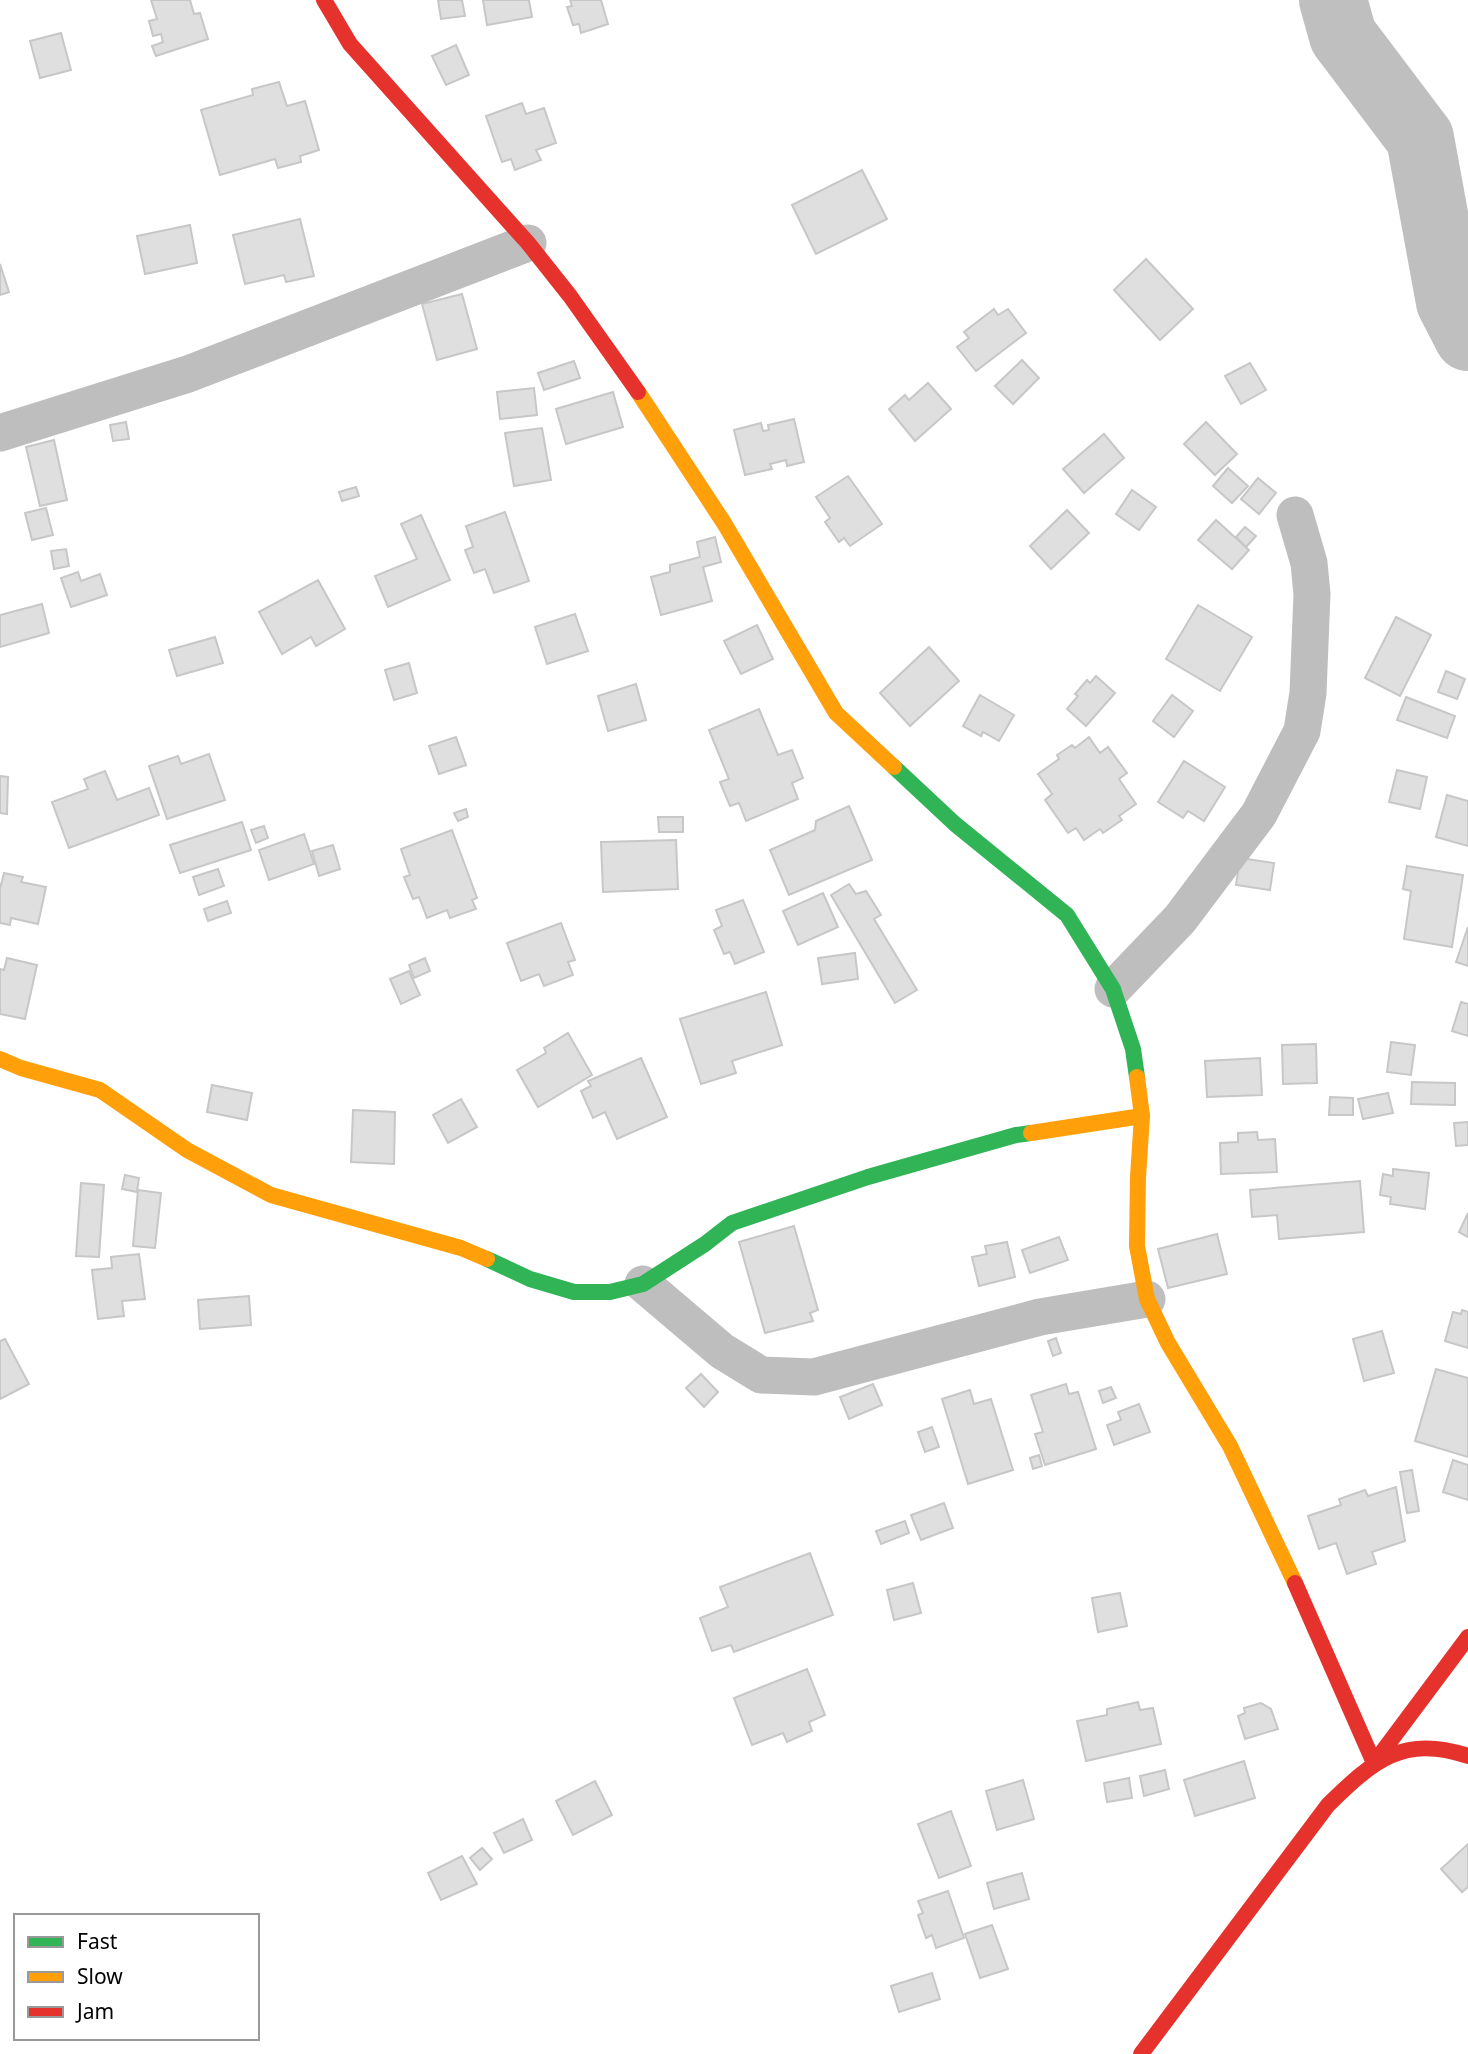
<svg xmlns="http://www.w3.org/2000/svg" width="1468" height="2054" font-family="'Noto Sans',sans-serif">
	<rect width="100%" height="100%" fill="#fff"/>
	<g fill="none" stroke-linecap="round" stroke-linejoin="round">
		<polyline stroke="#bfbfbf" stroke-width="68" points="1333,0 1343,36 1420,138 1450,302 1468,337"/>
	</g>
	<g fill="#dfdfdf" stroke="#c7c7c7" stroke-width="2">
		<polygon points="151,0 190,0 194,14 200,13 208,39 156,56 152,46 163,42 161,34 153,36 149,21 157,19"/>
		<polygon points="438,0 462,0 465,16 441,19"/>
		<polygon points="483,0 529,0 532,17 487,25"/>
		<polygon points="570,0 601,0 608,24 581,33 579,24 573,25 567,7 572,6"/>
		<polygon points="61,33 71,70 40,78 30,41"/>
		<polygon points="456,45 469,75 446,85 432,56"/>
		<polygon points="279,82 287,106 305,101 319,150 300,156 301,162 278,168 275,159 220,175 201,110 253,95 252,89"/>
		<polygon points="522,103 526,114 544,108 556,143 536,150 541,160 515,170 511,159 502,162 486,116"/>
		<polygon points="862,170 887,219 816,254 792,205"/>
		<polygon points="300,219 314,276 286,282 284,275 245,284 233,235"/>
		<polygon points="190,225 197,263 145,274 137,236"/>
		<polygon points="1146,259 1193,309 1160,340 1114,290"/>
		<polygon points="0,264 9,292 0,295"/>
		<polygon points="462,294 477,349 437,360 422,304"/>
		<polygon points="994,309 998,315 1008,309 1026,333 976,371 957,347 969,338 964,332"/>
		<polygon points="1022,360 1039,378 1013,404 995,386"/>
		<polygon points="574,361 580,378 544,390 538,373"/>
		<polygon points="1250,363 1266,390 1241,404 1225,376"/>
		<polygon points="928,383 951,409 915,441 889,409 905,395 909,400"/>
		<polygon points="534,388 537,415 500,419 497,392"/>
		<polygon points="613,392 623,427 566,444 556,409"/>
		<polygon points="794,419 804,462 787,466 786,460 770,464 772,469 745,475 734,430 761,423 763,431 769,430 768,425"/>
		<polygon points="126,422 129,439 113,441 110,425"/>
		<polygon points="1206,422 1237,454 1215,475 1184,444"/>
		<polygon points="542,428 551,480 514,486 505,433"/>
		<polygon points="1104,434 1124,458 1084,493 1063,469"/>
		<polygon points="54,440 67,500 40,506 26,447"/>
		<polygon points="1228,468 1248,486 1232,503 1213,486"/>
		<polygon points="848,476 882,524 850,546 844,538 839,542 825,522 830,518 816,497"/>
		<polygon points="1258,478 1276,493 1259,514 1241,499"/>
		<polygon points="356,487 359,496 342,501 339,492"/>
		<polygon points="1132,490 1156,507 1139,530 1116,514"/>
		<polygon points="46,508 53,535 32,540 25,513"/>
		<polygon points="1067,510 1089,533 1051,569 1030,546"/>
		<polygon points="505,512 529,581 494,593 485,569 474,573 465,550 473,547 466,526"/>
		<polygon points="421,515 450,580 388,607 375,576 417,559 401,524"/>
		<polygon points="1216,520 1249,550 1232,569 1198,540"/>
		<polygon points="1245,527 1256,536 1246,547 1236,537"/>
		<polygon points="715,537 721,562 703,567 712,601 661,615 651,577 670,572 670,565 700,557 697,542"/>
		<polygon points="66,549 69,566 54,569 51,551"/>
		<polygon points="78,572 81,581 100,574 107,595 71,607 61,578"/>
		<polygon points="318,580 345,629 316,646 311,637 282,654 259,612"/>
		<polygon points="42,604 49,633 0,647 0,615"/>
		<polygon points="1198,605 1252,637 1220,691 1166,659"/>
		<polygon points="575,614 588,651 547,664 535,627"/>
		<polygon points="1396,617 1431,635 1400,696 1365,678"/>
		<polygon points="757,625 773,659 741,674 724,641"/>
		<polygon points="215,637 223,663 177,676 169,650"/>
		<polygon points="929,647 959,681 910,726 880,693"/>
		<polygon points="409,663 417,693 394,700 385,670"/>
		<polygon points="1446,671 1465,679 1457,699 1438,692"/>
		<polygon points="1096,676 1115,693 1086,726 1067,709 1078,696 1075,694 1087,680 1090,683"/>
		<polygon points="636,684 646,720 608,731 598,696"/>
		<polygon points="980,695 1014,715 999,741 983,732 981,736 963,726"/>
		<polygon points="1172,695 1193,711 1174,737 1153,721"/>
		<polygon points="1406,697 1455,716 1447,738 1397,720"/>
		<polygon points="759,709 778,755 792,750 803,778 792,783 798,799 746,821 739,803 730,806 720,782 729,779 709,730"/>
		<polygon points="456,737 466,765 439,774 429,746"/>
		<polygon points="1089,737 1100,753 1108,747 1127,773 1119,779 1136,804 1119,816 1122,820 1103,833 1100,829 1084,840 1076,828 1068,833 1045,800 1052,794 1038,774 1059,759 1057,755 1072,745 1075,748"/>
		<polygon points="209,754 225,800 167,819 149,766 178,756 181,764"/>
		<polygon points="1184,761 1225,787 1204,821 1188,811 1183,818 1158,802"/>
		<polygon points="1397,770 1427,777 1420,809 1389,802"/>
		<polygon points="105,771 117,800 149,788 159,815 69,848 52,802 88,789 84,779"/>
		<polygon points="0,776 8,777 7,814 0,813"/>
		<polygon points="1447,795 1468,801 1468,846 1436,837"/>
		<polygon points="849,806 872,860 789,895 770,850 815,830 816,821"/>
		<polygon points="466,809 468,817 458,821 454,813"/>
		<polygon points="658,817 683,817 683,832 659,832"/>
		<polygon points="242,822 251,850 180,873 170,845"/>
		<polygon points="264,826 268,838 256,843 251,830"/>
		<polygon points="452,830 477,898 472,900 476,909 450,918 447,910 427,918 419,897 413,899 404,877 410,875 401,849"/>
		<polygon points="304,834 314,864 269,880 259,850"/>
		<polygon points="676,840 678,889 603,892 601,842"/>
		<polygon points="333,845 340,869 319,876 312,851"/>
		<polygon points="1240,858 1274,863 1270,890 1236,885"/>
		<polygon points="1407,866 1463,875 1452,947 1404,939 1411,891 1403,889"/>
		<polygon points="218,869 224,886 199,895 193,877"/>
		<polygon points="4,873 23,877 21,882 46,887 38,924 11,918 10,925 0,923 0,884 1,885"/>
		<polygon points="849,884 856,894 866,891 881,915 874,919 917,990 895,1003 831,895"/>
		<polygon points="823,893 838,927 798,945 783,911"/>
		<polygon points="743,900 764,952 735,964 730,952 724,954 714,930 722,926 716,910"/>
		<polygon points="227,901 231,913 208,921 204,909"/>
		<polygon points="561,923 575,960 568,962 573,975 544,986 539,974 521,981 507,943"/>
		<polygon points="1468,927 1468,966 1456,962"/>
		<polygon points="855,953 858,979 822,984 818,958"/>
		<polygon points="7,958 37,965 25,1019 0,1014 0,969 4,970"/>
		<polygon points="425,958 430,971 414,978 409,965"/>
		<polygon points="409,971 420,995 401,1004 390,979"/>
		<polygon points="766,992 782,1045 732,1061 736,1073 701,1084 680,1019"/>
		<polygon points="1461,1002 1468,1004 1468,1036 1452,1031"/>
		<polygon points="568,1033 592,1075 538,1107 517,1070 546,1053 544,1048"/>
		<polygon points="1391,1042 1415,1045 1411,1075 1387,1072"/>
		<polygon points="1316,1044 1317,1083 1283,1084 1282,1045"/>
		<polygon points="641,1058 667,1117 617,1139 605,1112 593,1118 581,1091 591,1086 588,1081"/>
		<polygon points="1260,1058 1262,1095 1207,1097 1205,1061"/>
		<polygon points="1412,1082 1455,1083 1455,1105 1411,1104"/>
		<polygon points="212,1085 252,1093 247,1120 207,1112"/>
		<polygon points="1388,1093 1393,1113 1363,1119 1358,1099"/>
		<polygon points="1330,1097 1353,1098 1353,1115 1329,1115"/>
		<polygon points="461,1099 477,1127 448,1143 433,1115"/>
		<polygon points="353,1110 395,1112 394,1164 351,1162"/>
		<polygon points="1468,1122 1468,1145 1456,1146 1454,1123"/>
		<polygon points="1257,1132 1258,1140 1275,1139 1277,1172 1221,1174 1220,1143 1238,1142 1238,1133"/>
		<polygon points="1393,1169 1429,1173 1425,1209 1390,1204 1391,1197 1380,1195 1383,1174 1393,1176"/>
		<polygon points="125,1175 139,1178 137,1192 122,1189"/>
		<polygon points="1360,1181 1364,1232 1279,1239 1277,1215 1252,1217 1250,1190"/>
		<polygon points="81,1183 104,1185 99,1257 76,1256"/>
		<polygon points="138,1190 161,1193 155,1248 133,1246"/>
		<polygon points="1468,1213 1468,1237 1459,1232"/>
		<polygon points="794,1226 818,1310 810,1313 813,1321 765,1333 739,1242"/>
		<polygon points="1217,1234 1227,1274 1168,1288 1158,1249"/>
		<polygon points="1059,1237 1068,1260 1030,1273 1022,1250"/>
		<polygon points="1007,1242 1015,1277 979,1286 972,1257 987,1254 985,1246"/>
		<polygon points="139,1254 145,1299 122,1301 124,1316 98,1319 92,1270 112,1268 111,1257"/>
		<polygon points="249,1296 251,1325 200,1329 198,1300"/>
		<polygon points="1462,1310 1468,1312 1468,1348 1445,1341 1453,1312 1461,1314"/>
		<polygon points="1382,1331 1394,1373 1364,1381 1353,1339"/>
		<polygon points="1056,1338 1061,1353 1053,1356 1048,1341"/>
		<polygon points="5,1339 29,1384 0,1399 0,1341"/>
		<polygon points="1436,1369 1468,1378 1468,1457 1415,1441"/>
		<polygon points="701,1374 718,1392 704,1407 686,1388"/>
		<polygon points="873,1384 882,1405 849,1419 840,1397"/>
		<polygon points="1066,1384 1069,1394 1078,1392 1096,1449 1045,1465 1035,1434 1043,1432 1031,1395"/>
		<polygon points="1111,1387 1116,1398 1103,1403 1099,1391"/>
		<polygon points="970,1390 974,1404 991,1399 1013,1470 968,1484 942,1399"/>
		<polygon points="1139,1404 1150,1432 1114,1445 1107,1425 1121,1420 1118,1412"/>
		<polygon points="932,1427 939,1447 925,1452 918,1432"/>
		<polygon points="1039,1455 1042,1466 1033,1469 1030,1458"/>
		<polygon points="1453,1460 1468,1465 1468,1500 1443,1492"/>
		<polygon points="1412,1470 1419,1511 1407,1513 1400,1472"/>
		<polygon points="1396,1487 1405,1541 1372,1552 1376,1564 1347,1574 1336,1543 1319,1549 1308,1516 1341,1505 1339,1499 1365,1490 1368,1496"/>
		<polygon points="944,1503 953,1528 921,1540 911,1515"/>
		<polygon points="905,1521 909,1533 881,1544 876,1531"/>
		<polygon points="810,1553 833,1615 734,1652 731,1645 712,1651 700,1618 728,1607 720,1587"/>
		<polygon points="913,1583 921,1613 894,1620 887,1590"/>
		<polygon points="1120,1593 1127,1626 1098,1632 1092,1598"/>
		<polygon points="807,1669 825,1715 809,1722 812,1731 787,1742 783,1733 752,1745 734,1698"/>
		<polygon points="1138,1702 1140,1710 1153,1708 1161,1744 1086,1761 1077,1721 1107,1715 1107,1709"/>
		<polygon points="1261,1703 1271,1709 1278,1729 1245,1739 1238,1716 1245,1713 1244,1708"/>
		<polygon points="1244,1761 1255,1798 1195,1816 1184,1780"/>
		<polygon points="1165,1770 1169,1789 1144,1796 1140,1776"/>
		<polygon points="1129,1778 1132,1798 1107,1802 1104,1783"/>
		<polygon points="1023,1780 1034,1819 997,1830 986,1791"/>
		<polygon points="595,1781 612,1815 573,1835 556,1801"/>
		<polygon points="951,1811 971,1866 939,1878 918,1824"/>
		<polygon points="523,1819 532,1840 504,1853 494,1833"/>
		<polygon points="1468,1844 1468,1887 1462,1892 1441,1869"/>
		<polygon points="482,1848 492,1859 480,1870 470,1858"/>
		<polygon points="462,1856 477,1884 441,1900 428,1873"/>
		<polygon points="1022,1873 1029,1899 994,1909 987,1883"/>
		<polygon points="948,1891 964,1938 936,1948 932,1935 926,1938 918,1915 923,1913 918,1901"/>
		<polygon points="992,1925 1008,1969 980,1978 965,1934"/>
		<polygon points="932,1973 940,1999 899,2012 891,1986"/>
	</g>
	<g fill="none" stroke-linecap="round" stroke-linejoin="round">
		<g stroke="#bebebe" stroke-width="37">
			<polyline points="0,433 188,374 528,243"/>
			<polyline points="1113,989 1180,919 1259,814 1302,731 1308,693 1312,594 1309,563 1295,515"/>
			<polyline points="643,1284 722,1351 761,1375 814,1377 1040,1317 1147,1299"/>
		</g>
		<g stroke="#30b455" stroke-width="16">
			<polyline points="894,767 955,824 1067,915 1113,989 1133,1049 1137,1077"/>
			<polyline points="487,1259 530,1279 574,1292 610,1292 643,1284 705,1244 732,1223 868,1177 1016,1135 1031,1133"/>
		</g>
		<g stroke="#ff9f0a" stroke-width="16">
			<polyline points="638,392 724,523 836,713 894,767"/>
			<polyline points="0,1059 21,1068 100,1090 187,1150 271,1195 461,1248 487,1259"/>
			<polyline points="1137,1077 1142,1116 1138,1177 1137,1246 1147,1299 1168,1343 1230,1446 1295,1583"/>
			<polyline points="1031,1133 1142,1116"/>
		</g>
		<g stroke="#e5322d" stroke-width="16">
			<polyline points="324,0 350,44 528,243 570,296 638,392"/>
			<polyline points="1295,1583 1374,1763 1468,1637"/>
			<path d="M1141,2054L1328,1805C1373,1761 1403,1734 1468,1756"/>
		</g>
	</g>
	<rect x="14" y="1914" width="245" height="126" fill="#ffffff" stroke="#999999" stroke-width="2"/>
	<rect x="28" y="1937" width="35" height="10" fill="#30b455" stroke="#999999" stroke-width="2"/>
	<text x="77" y="1949" font-size="21" fill="#000000">Fast</text>
	<rect x="28" y="1972" width="35" height="10" fill="#ff9f0a" stroke="#999999" stroke-width="2"/>
	<text x="77" y="1984" font-size="21" fill="#000000">Slow</text>
	<rect x="28" y="2007" width="35" height="10" fill="#e5322d" stroke="#999999" stroke-width="2"/>
	<text x="77" y="2019" font-size="21" fill="#000000">Jam</text>
</svg>
